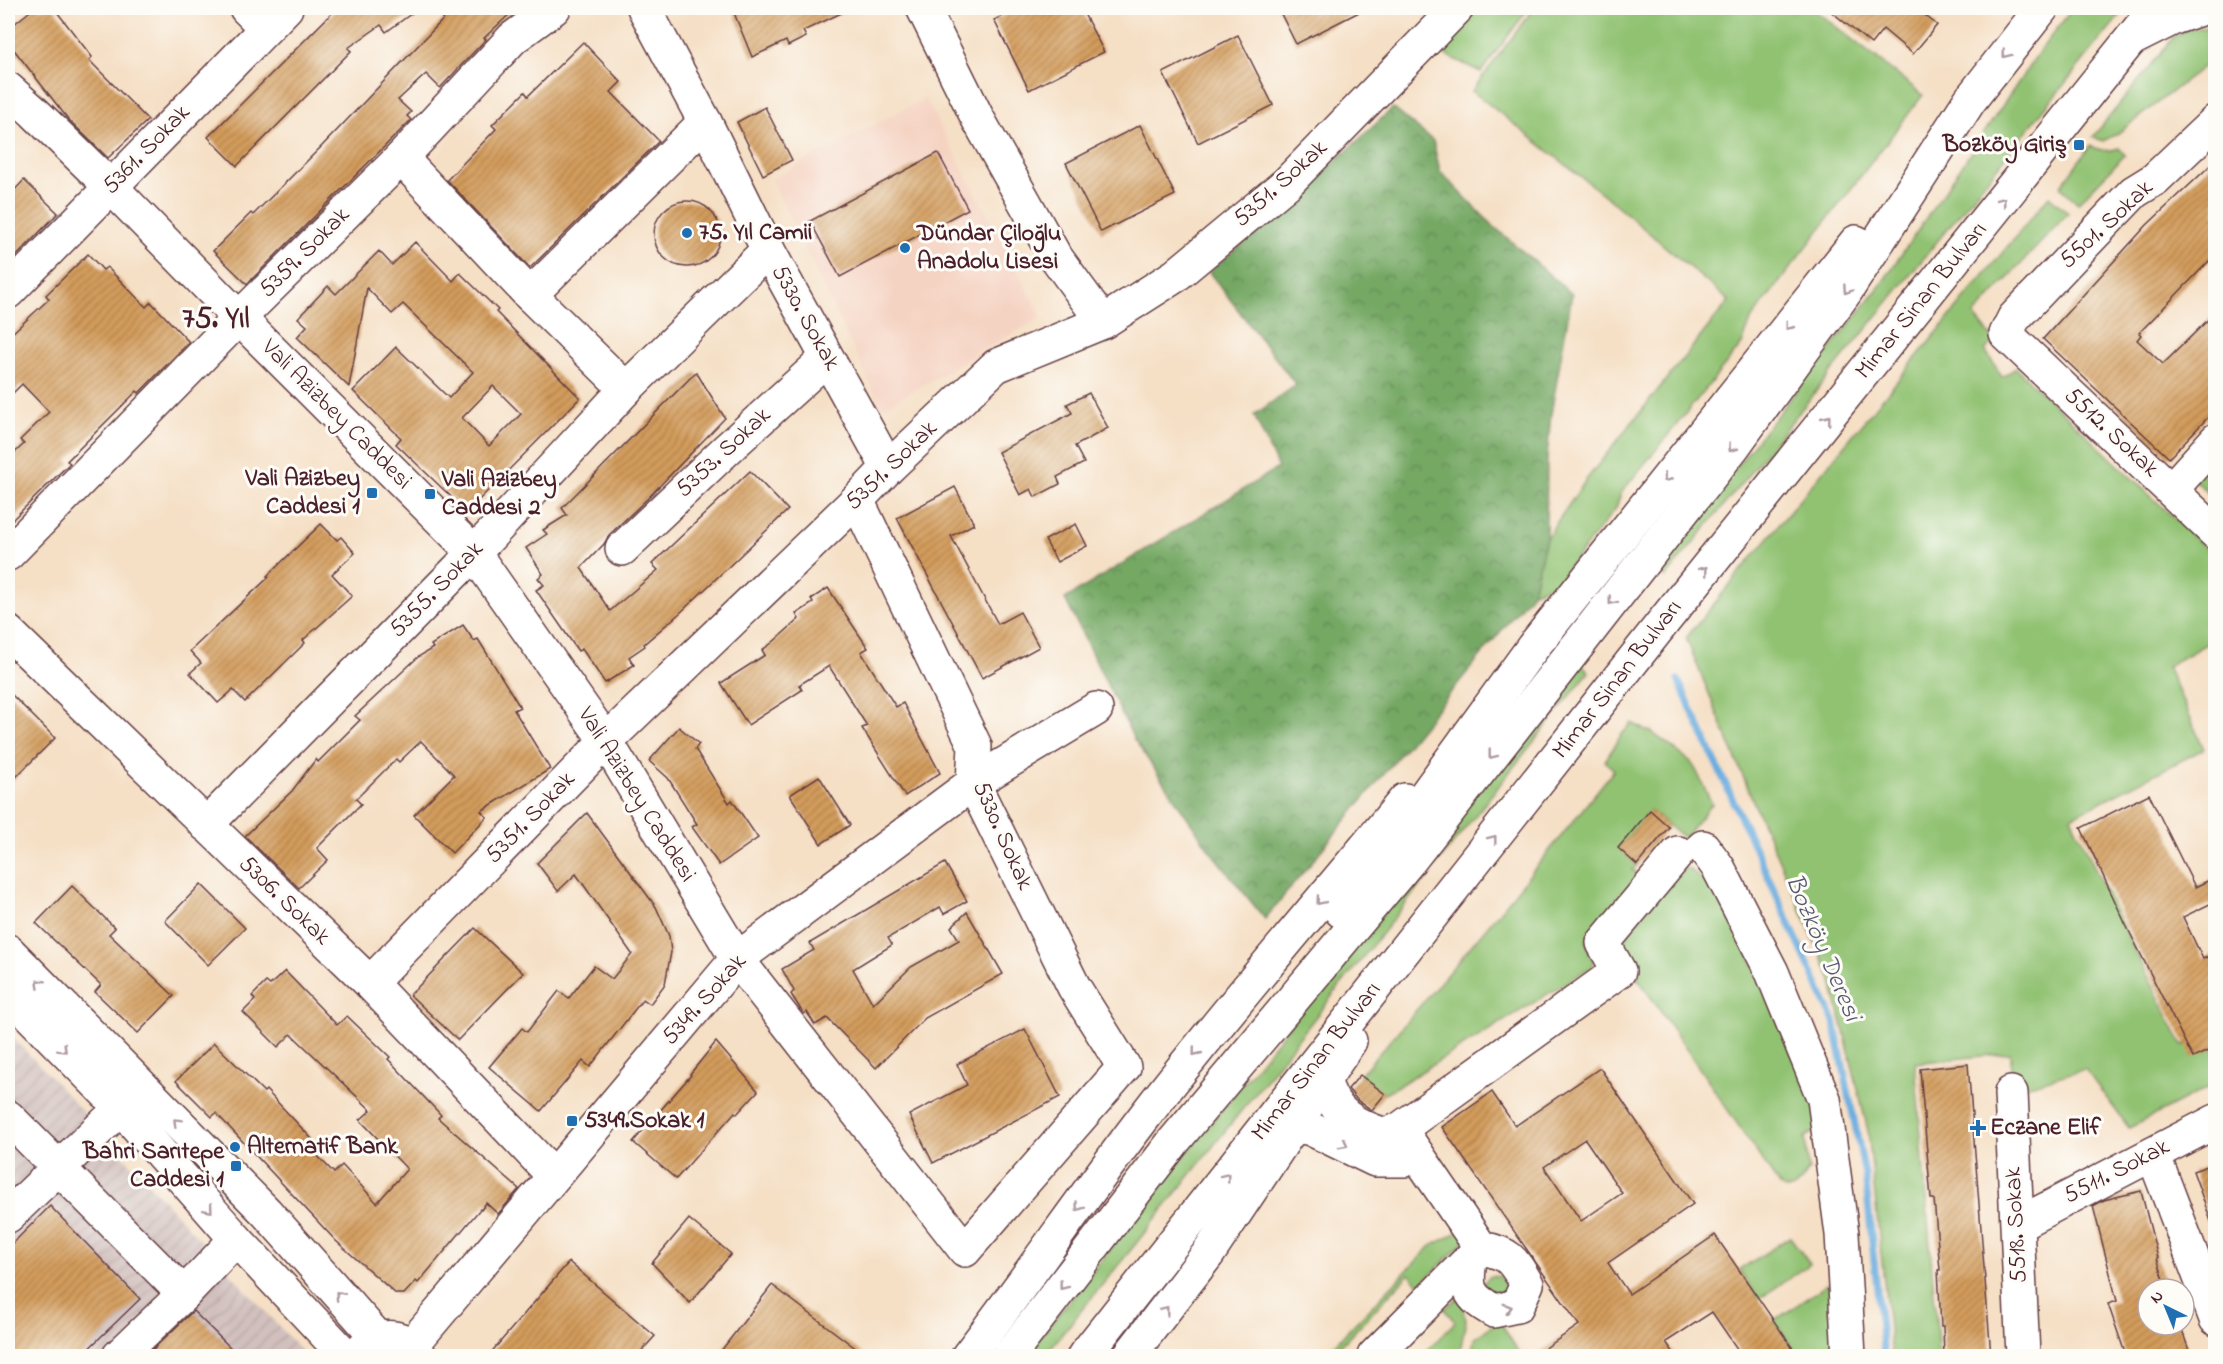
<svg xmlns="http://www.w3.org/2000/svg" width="2223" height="1364" font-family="'Indie Flower',sans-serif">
	<defs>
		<pattern id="industrial-furrows" width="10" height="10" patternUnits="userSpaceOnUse" patternTransform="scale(1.5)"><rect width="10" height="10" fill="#d1c0bd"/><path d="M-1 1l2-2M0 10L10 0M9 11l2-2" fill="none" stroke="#b5a5a3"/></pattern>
		<pattern id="forest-crowns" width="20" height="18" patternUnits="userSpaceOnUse" patternTransform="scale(1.5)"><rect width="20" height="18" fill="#74a864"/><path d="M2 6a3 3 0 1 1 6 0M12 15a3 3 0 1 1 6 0" fill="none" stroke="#618853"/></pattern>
		<pattern id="building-hatch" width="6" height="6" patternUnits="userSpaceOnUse" patternTransform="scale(1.5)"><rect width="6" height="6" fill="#d39c5c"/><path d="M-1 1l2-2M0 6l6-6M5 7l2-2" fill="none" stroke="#ad7f4c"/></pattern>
	</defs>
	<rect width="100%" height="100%" fill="#fdfcf7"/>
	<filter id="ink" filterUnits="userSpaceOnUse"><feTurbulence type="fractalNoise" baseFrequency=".0167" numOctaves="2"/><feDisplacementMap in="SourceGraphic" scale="12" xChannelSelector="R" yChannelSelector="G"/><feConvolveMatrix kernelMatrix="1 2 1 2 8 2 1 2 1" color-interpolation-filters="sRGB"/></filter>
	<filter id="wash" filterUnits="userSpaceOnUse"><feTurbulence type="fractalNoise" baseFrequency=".008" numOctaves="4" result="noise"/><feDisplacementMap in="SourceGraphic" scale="24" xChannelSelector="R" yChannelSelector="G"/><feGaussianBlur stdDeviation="1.35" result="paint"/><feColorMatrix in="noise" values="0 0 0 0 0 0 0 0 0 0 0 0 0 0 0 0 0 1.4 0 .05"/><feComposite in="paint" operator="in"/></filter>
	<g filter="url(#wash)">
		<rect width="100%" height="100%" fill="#f5dfc5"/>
		<polygon fill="#f5d3c2" points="925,98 1042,317 882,408 771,179"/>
		<polygon fill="url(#industrial-furrows)" points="8,1033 50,1076 306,1356 8,1356"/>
		<g fill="#91c272" stroke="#6e704e" stroke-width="1.5">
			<polygon points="1476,8 1529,8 1481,72 1435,50"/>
			<polygon points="1534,8 1812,8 1923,95 1752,318 1742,344 1621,493 1616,508 1558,582 1533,592 1546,538 1586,480 1729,301 1608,198 1472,91"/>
			<polygon points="2073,8 2126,8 1665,578 1657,570 1668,552 1880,286 2039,52"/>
			<polygon points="2215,26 2215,58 2117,134 2103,141 2093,137 2173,38 2185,30"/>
			<path d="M2090,146C2101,151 2108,152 2119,148L2125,155L2078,203L2060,187Z"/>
			<polygon points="2049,196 2068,213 1974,315 1995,341 1985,350 2002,377 2016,368 2215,557 2215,639 2167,666 2204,749 2071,817 2115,911 2183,1046 2215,1030 2215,1084 2129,1128 2085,1069 2015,1089 2010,1053 1915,1063 1939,1356 1892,1356 1868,1131 1831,978 1756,808 1686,638"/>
			<polygon points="2215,445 2215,500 2189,475"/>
			<polygon points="1580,662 1589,672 1134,1246 1044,1356 1025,1356"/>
			<path d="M1632,723L1647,731H1650L1690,761L1696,770L1712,804L1684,838L1650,810L1619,848L1637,865L1632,870L1639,874L1589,934L1586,941L1594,964L1590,968L1385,1094L1360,1075C1447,976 1532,874 1614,770L1605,761L1622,734Z"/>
			<polygon points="1682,868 1689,869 1708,884 1738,929 1823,1127 1805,1137 1809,1170 1802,1180 1793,1189 1785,1189 1779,1185 1622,955 1622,940"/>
			<polygon points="1460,1231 1467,1239 1420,1285 1409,1274 1331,1356 1323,1356 1431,1246"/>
			<polygon points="1790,1237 1810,1264 1759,1299 1739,1270"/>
			<polygon points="1491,1276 1500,1276 1508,1287 1503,1299 1482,1284"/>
			<polygon points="1829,1283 1841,1356 1798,1356 1774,1321"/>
			<polygon points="1461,1295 1466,1320 1459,1356 1422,1356 1455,1322 1444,1309"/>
			<polygon points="1499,1320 1521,1356 1471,1356 1474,1339"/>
		</g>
		<polygon fill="url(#forest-crowns)" stroke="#5f6448" stroke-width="1.5" points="1393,108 1433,141 1440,171 1490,223 1572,294 1551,414 1547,457 1546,538 1533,592 1265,919 1211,852 1134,739 1065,599 1278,468 1254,415 1296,385 1209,272 1292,201"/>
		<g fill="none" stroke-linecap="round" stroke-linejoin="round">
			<polyline stroke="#6aaddf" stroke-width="7" points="1678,680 1834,1021 1865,1174 1884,1356"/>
		</g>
		<g id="blocks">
			<g fill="url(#building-hatch)" fill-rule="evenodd">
				<polygon points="34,8 54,8 92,57 89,60 148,120 108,158 68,119 8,42 8,29"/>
				<polygon points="337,8 419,8 386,32 381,25 348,48 351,51 237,166 208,137"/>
				<polygon points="454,8 516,8 484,38 486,39 440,88 426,74 398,100 411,112 407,116 411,120 247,284 213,251 251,213 253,215 322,146"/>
				<polygon points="732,8 852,8 803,31 806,37 788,46 786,41 752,57"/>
				<polygon points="1019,8 1081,8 1104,52 1029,90 994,20"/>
				<polygon points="1278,8 1367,8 1296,44"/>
				<polygon points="1827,8 1916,8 1937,25 1913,54 1883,29 1871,44"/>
				<polygon points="1238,35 1273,105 1198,143 1163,73"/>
				<polygon points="583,42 621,82 611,92 659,141 530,268 447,180 496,129 492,125 525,92 528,96"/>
				<polygon points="765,107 792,160 763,175 737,122"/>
				<polygon points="1140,125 1175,195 1101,232 1066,163"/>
				<polygon points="938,153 968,209 840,277 810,221"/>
				<polygon points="2216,160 2216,254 2139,333 2141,335 2137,340 2163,364 2216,312 2216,409 2169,458 2043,339 2147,225"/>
				<polygon points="24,180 58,213 8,265 8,197"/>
				<circle cx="687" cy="234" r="33"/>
				<path d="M415,242L453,281L460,273L498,310L496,312L580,398L467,512L396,444L401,438L353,391L396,347L449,398L473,372L403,304L392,314L367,288L349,387L297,337L307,326L298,318L328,286L336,294L379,251L392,265ZM493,386L521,414L489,446L462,418Z"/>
				<polygon points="88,254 103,270 107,267 146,307 151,302 189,342 139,393 137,391 67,461 70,463 8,524 8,459 24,444 20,440 49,412 22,384 8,398 8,337 49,299 46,295"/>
				<polygon points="696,372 725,418 647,499 609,535 604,544 581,568 610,611 658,570 652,564 750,471 788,510 680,613 644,644 645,646 629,657 634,665 605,683 582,649 578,651 536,590 544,585 538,578 543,574 526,548 547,534 543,530 567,515 562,508"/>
				<polygon points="1089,393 1108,428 1075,446 1084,463 1057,477 1060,484 1035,497 1031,489 1020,495 998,452 1072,413 1067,404"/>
				<polygon points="955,487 974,524 951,536 998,624 1020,612 1039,647 982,678 897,518"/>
				<polygon points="321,524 337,540 341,537 355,553 332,574 352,596 303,640 305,643 245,702 233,690 218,703 190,673 201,663 190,651 269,577 267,576"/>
				<polygon points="1076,524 1087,546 1057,562 1045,540"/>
				<polygon points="828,588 868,648 861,652 896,707 903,703 940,773 905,796 862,728 867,726 829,666 799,685 802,690 748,725 721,683 765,655 762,650 772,643 799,619 796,614 813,603 811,599"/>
				<polygon points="463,625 474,641 478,639 520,707 514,710 550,769 481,811 487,817 452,853 414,815 454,775 421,741 399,762 396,759 356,799 361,804 317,848 328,860 299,888 245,836 292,791 316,759 318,762 360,720 355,716 370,702 418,657 433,648 431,645"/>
				<polygon points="8,691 55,738 8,785"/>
				<polygon points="679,727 699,744 695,749 729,803 732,800 758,838 719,865 692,827 697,824 668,778 649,761"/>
				<polygon points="819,776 850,825 821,844 790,795"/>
				<polygon points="2149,794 2195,887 2216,877 2216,901 2183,917 2203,959 2216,953 2216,1047 2193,1058 2125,923 2081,828"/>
				<polygon points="1650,810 1669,827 1637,865 1618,848"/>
				<polygon points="587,813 656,907 669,936 671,952 665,984 650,1004 643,999 590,1067 583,1061 541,1111 489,1067 522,1028 527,1032 559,991 569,998 594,966 612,979 632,954 576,874 558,891 537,863"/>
				<polygon points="945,863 967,901 944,914 940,907 888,938 892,945 853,969 873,1004 911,967 959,940 951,927 967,912 1003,974 925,1018 876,1068 827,1018 815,1025 807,1012 804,1014 801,1010 791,994 794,991 782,969 814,950 810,943"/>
				<polygon points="201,884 245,928 208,965 165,921"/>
				<polygon points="72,886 115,928 109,934 174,996 138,1033 95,992 101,985 36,923"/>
				<polygon points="475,928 523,973 458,1040 410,995"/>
				<polygon points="285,971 337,1025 347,1016 390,1057 388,1059 441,1115 438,1118 519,1189 498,1214 486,1203 481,1210 480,1209 418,1283 416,1281 404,1294 396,1294 336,1241 216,1113 212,1117 176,1081 214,1043 264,1092 266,1090 312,1139 306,1144 334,1173 342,1165 377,1203 407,1169 360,1120 371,1110 291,1034 278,1047 243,1012 255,1000 252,996 266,982 270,985"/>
				<polygon points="1025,1029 1060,1097 933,1163 909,1115 967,1085 957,1064"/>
				<polygon points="716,1042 758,1091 737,1114 735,1112 676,1179 633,1142 691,1075 690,1074"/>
				<polygon points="1968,1064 1991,1356 1944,1356 1943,1326 1941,1326 1938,1270 1940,1270 1934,1199 1931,1199 1920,1069"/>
				<path d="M1600,1068L1693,1204L1608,1263L1629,1294L1715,1235L1798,1356H1742L1712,1312L1666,1342L1676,1356H1534L1579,1325L1442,1127L1492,1092L1515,1126ZM1585,1139L1622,1193L1581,1221L1544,1167Z"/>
				<polygon points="1360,1075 1385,1094 1372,1110 1358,1101 1348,1089"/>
				<polygon points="2216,1163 2216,1226 2213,1227 2193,1171"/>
				<polygon points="2141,1191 2158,1258 2157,1258 2167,1289 2148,1289 2148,1325 2180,1325 2191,1356 2126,1356 2108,1304 2117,1301 2093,1206 2104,1200"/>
				<polygon points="50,1206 140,1299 81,1356 8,1356 8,1248"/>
				<polygon points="689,1219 731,1254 690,1303 652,1263"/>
				<polygon points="569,1262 655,1336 637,1356 488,1356"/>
				<polygon points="772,1285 866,1356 717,1356"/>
				<polygon points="193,1311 239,1356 146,1356"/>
			</g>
		</g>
	</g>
	<g filter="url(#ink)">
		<use href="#blocks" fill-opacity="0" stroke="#643c42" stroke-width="1.5"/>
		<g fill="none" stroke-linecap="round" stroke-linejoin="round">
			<g stroke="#643c42" stroke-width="36">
				<g id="minor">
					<polyline points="246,8 266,28"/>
					<polyline points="644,8 705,122 768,250 888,468"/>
					<polyline points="923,8 978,119 1055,256 1103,322"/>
					<polyline points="2132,39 2174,18 2203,8"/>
					<polyline points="8,89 34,112 111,187 239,318 474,553 606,741 737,959 965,1250 1124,1067 1074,987 973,783 975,746 857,500"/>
					<polyline points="2216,121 2155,179 2134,192 2014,318 2006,334 2216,533"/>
					<polyline points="401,158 530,295 626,389"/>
					<polyline points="8,292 286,8"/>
					<polyline points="530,295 705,122"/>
					<polyline points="2171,490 2216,440"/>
					<polyline points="622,549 725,451 827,358"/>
					<polyline points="8,554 239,318 401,158 513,38 554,8"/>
					<polyline points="8,632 370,983 554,1176"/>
					<polyline points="206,825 474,553 626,389 768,250"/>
					<polyline points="1703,847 1718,867 1772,972 1824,1099 1842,1234 1849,1356"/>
					<polyline points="370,983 606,741 857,500 888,468 996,366 1103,322 1175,276 1287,183 1457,8"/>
					<path d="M1324,1078C1331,1112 1355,1126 1386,1135L1400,1129"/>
					<polyline points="2011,1093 2023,1356"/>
					<polyline points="8,1117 184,1294"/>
					<polyline points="1290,1130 1302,1127 1311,1129 1375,1160 1405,1160 1417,1154"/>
					<polyline points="2153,1154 2216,1319"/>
					<polyline points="8,1216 121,1108"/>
					<polyline points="2018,1224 2216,1121"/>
					<path d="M1470,1259C1466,1289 1467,1296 1494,1311L1517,1306L1527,1284C1513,1260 1510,1253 1481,1248"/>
					<polyline points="412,1345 737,959 973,783 1096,709"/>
					<polyline points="119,1356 184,1294 236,1239"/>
					<polyline points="1374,1356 1481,1248 1400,1129 1619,971 1603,943 1678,853"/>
				</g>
			</g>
			<g stroke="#643c42" stroke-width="36">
				<g id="major">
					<polyline points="8,951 266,1212 378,1338"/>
					<polyline points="8,993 121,1108 236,1239 346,1356"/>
					<path d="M361,1350C378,1331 407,1334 420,1356"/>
					<path d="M968,1356C1030,1276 1086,1192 1148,1112C1230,1006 1319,904 1405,800"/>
					<polyline points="1129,1356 1208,1254 1350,1041"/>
				</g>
			</g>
			<g stroke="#643c42" stroke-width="36">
				<g id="highway">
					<polyline points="1341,911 1533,647 1856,242"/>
					<polyline points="1009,1356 1174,1141 1410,860 1733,447 1846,291 1970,100 2042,8"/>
					<polyline points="1084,1356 1664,621 2156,8"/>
				</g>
			</g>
			<use href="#minor" stroke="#fff" stroke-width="33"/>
			<use href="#major" stroke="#fff" stroke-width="33"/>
			<use href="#highway" stroke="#fff" stroke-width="33"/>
		</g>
		<defs><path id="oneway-chevron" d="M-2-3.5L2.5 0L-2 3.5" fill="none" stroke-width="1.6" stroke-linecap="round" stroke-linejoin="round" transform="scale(1.5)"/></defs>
		<g stroke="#ae9aa0">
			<use href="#oneway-chevron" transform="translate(2006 54) rotate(128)"/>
			<use href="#oneway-chevron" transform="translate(2002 201) rotate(-51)"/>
			<use href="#oneway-chevron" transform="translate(1847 290) rotate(124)"/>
			<use href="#oneway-chevron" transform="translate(1789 326) rotate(129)"/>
			<use href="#oneway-chevron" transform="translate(1827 419) rotate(-51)"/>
			<use href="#oneway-chevron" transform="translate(1732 448) rotate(127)"/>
			<use href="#oneway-chevron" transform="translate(1667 478) rotate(129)"/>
			<use href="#oneway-chevron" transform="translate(1704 570) rotate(-51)"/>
			<use href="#oneway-chevron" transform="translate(1612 601) rotate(128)"/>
			<use href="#oneway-chevron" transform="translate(1492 755) rotate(128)"/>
			<use href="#oneway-chevron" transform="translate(1493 839) rotate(-52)"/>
			<use href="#oneway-chevron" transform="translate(1320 901) rotate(130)"/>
			<use href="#oneway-chevron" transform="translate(40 983) rotate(-135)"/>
			<use href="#oneway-chevron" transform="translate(63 1049) rotate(45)"/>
			<use href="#oneway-chevron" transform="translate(1196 1052) rotate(129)"/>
			<use href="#oneway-chevron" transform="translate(177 1122) rotate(-135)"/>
			<use href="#oneway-chevron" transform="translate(1344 1144) rotate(28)"/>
			<use href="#oneway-chevron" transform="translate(1226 1177) rotate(-52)"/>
			<use href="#oneway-chevron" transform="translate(1079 1207) rotate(126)"/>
			<use href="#oneway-chevron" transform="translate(209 1209) rotate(49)"/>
			<use href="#oneway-chevron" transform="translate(1063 1286) rotate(128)"/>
			<use href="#oneway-chevron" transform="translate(339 1295) rotate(-132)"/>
			<use href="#oneway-chevron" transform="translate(1508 1308) rotate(-16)"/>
			<use href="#oneway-chevron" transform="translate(1165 1310) rotate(-52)"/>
		</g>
	</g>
	<g fill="#1f6fb2" stroke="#fdfcf7" stroke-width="2">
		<rect x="2073" y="139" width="12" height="12" rx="3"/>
		<circle cx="687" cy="233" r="6"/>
		<circle cx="905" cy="248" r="6"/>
		<rect x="366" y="487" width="12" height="12" rx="3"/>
		<rect x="424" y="488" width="12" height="12" rx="3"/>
		<rect x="566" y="1115" width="12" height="12" rx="3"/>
		<path d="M1975 1119h6v6h6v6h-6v6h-6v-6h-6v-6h6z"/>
		<circle cx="235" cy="1147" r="6"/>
		<rect x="230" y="1160" width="12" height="12" rx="3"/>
	</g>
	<g text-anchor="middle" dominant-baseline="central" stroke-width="6" stroke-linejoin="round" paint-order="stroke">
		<g font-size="24" font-weight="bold" fill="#4a1f2b" stroke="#fdfcf7" text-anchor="start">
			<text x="2067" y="145" text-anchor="end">Bozköy Giriş</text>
			<text x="699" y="233">75. Yıl Camii</text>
			<text x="917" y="234">Dündar Çiloğlu<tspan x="917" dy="28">Anadolu Lisesi</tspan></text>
			<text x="360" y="479" text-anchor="end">Vali Azizbey<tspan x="360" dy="28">Caddesi 1</tspan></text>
			<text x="442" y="480">Vali Azizbey<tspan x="442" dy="28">Caddesi 2</tspan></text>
			<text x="584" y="1121">5349.Sokak 1</text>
			<text x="1990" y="1128">Eczane Elif</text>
			<text x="247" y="1147">Alternatif Bank</text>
			<text x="224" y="1152" text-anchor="end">Bahri Sarıtepe<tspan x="224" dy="28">Caddesi 1</tspan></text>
		</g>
		<g font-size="24" fill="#4a1f2b" stroke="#fdfcf7">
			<text transform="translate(147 150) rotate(-46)">5361. Sokak</text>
			<text transform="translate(1281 184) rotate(-42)">5351. Sokak</text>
			<text transform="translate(2107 225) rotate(-43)">5501. Sokak</text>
			<text transform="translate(305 253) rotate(-45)">5359. Sokak</text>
			<text transform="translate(1922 301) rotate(-51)">Mimar Sinan Bulvarı</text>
			<text transform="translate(805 318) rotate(61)">5330. Sokak</text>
			<text transform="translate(336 415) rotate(45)">Vali Azizbey Caddesi</text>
			<text transform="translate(2111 433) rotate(43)">5512. Sokak</text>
			<text transform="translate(724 453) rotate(-43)">5353. Sokak</text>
			<text transform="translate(892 466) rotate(-44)">5351. Sokak</text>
			<text transform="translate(437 590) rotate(-46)">5355. Sokak</text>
			<text transform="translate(1618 680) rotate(-52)">Mimar Sinan Bulvarı</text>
			<text transform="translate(636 795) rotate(58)">Vali Azizbey Caddesi</text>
			<text transform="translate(531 818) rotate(-46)">5351. Sokak</text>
			<text transform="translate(1002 836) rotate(66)">5330. Sokak</text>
			<text transform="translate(284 901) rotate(44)">5306. Sokak</text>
			<text transform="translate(705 1000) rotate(-48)">5349. Sokak</text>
			<text transform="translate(1317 1062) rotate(-52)">Mimar Sinan Bulvarı</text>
			<text transform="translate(2117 1172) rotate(-27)">5511. Sokak</text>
			<text transform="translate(2017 1225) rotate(-93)">5518. Sokak</text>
		</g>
		<g font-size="26" font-style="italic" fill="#575873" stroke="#fdfcf7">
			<text transform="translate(1822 948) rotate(67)">Bozköy Deresi</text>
		</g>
		<g font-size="30" font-weight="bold" fill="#4a1f2b" stroke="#fdfcf7">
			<text x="216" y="320">75. Yıl</text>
		</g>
	</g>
	<rect width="2223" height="1364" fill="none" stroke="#fdfcf7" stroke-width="30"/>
	<g transform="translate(2166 1307) rotate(317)"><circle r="28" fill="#fdfcf7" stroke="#b5a4a5" stroke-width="1.5"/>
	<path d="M0-4.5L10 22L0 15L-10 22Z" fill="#1f6fb2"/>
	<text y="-9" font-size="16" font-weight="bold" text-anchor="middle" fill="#4a1f2b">N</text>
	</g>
</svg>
